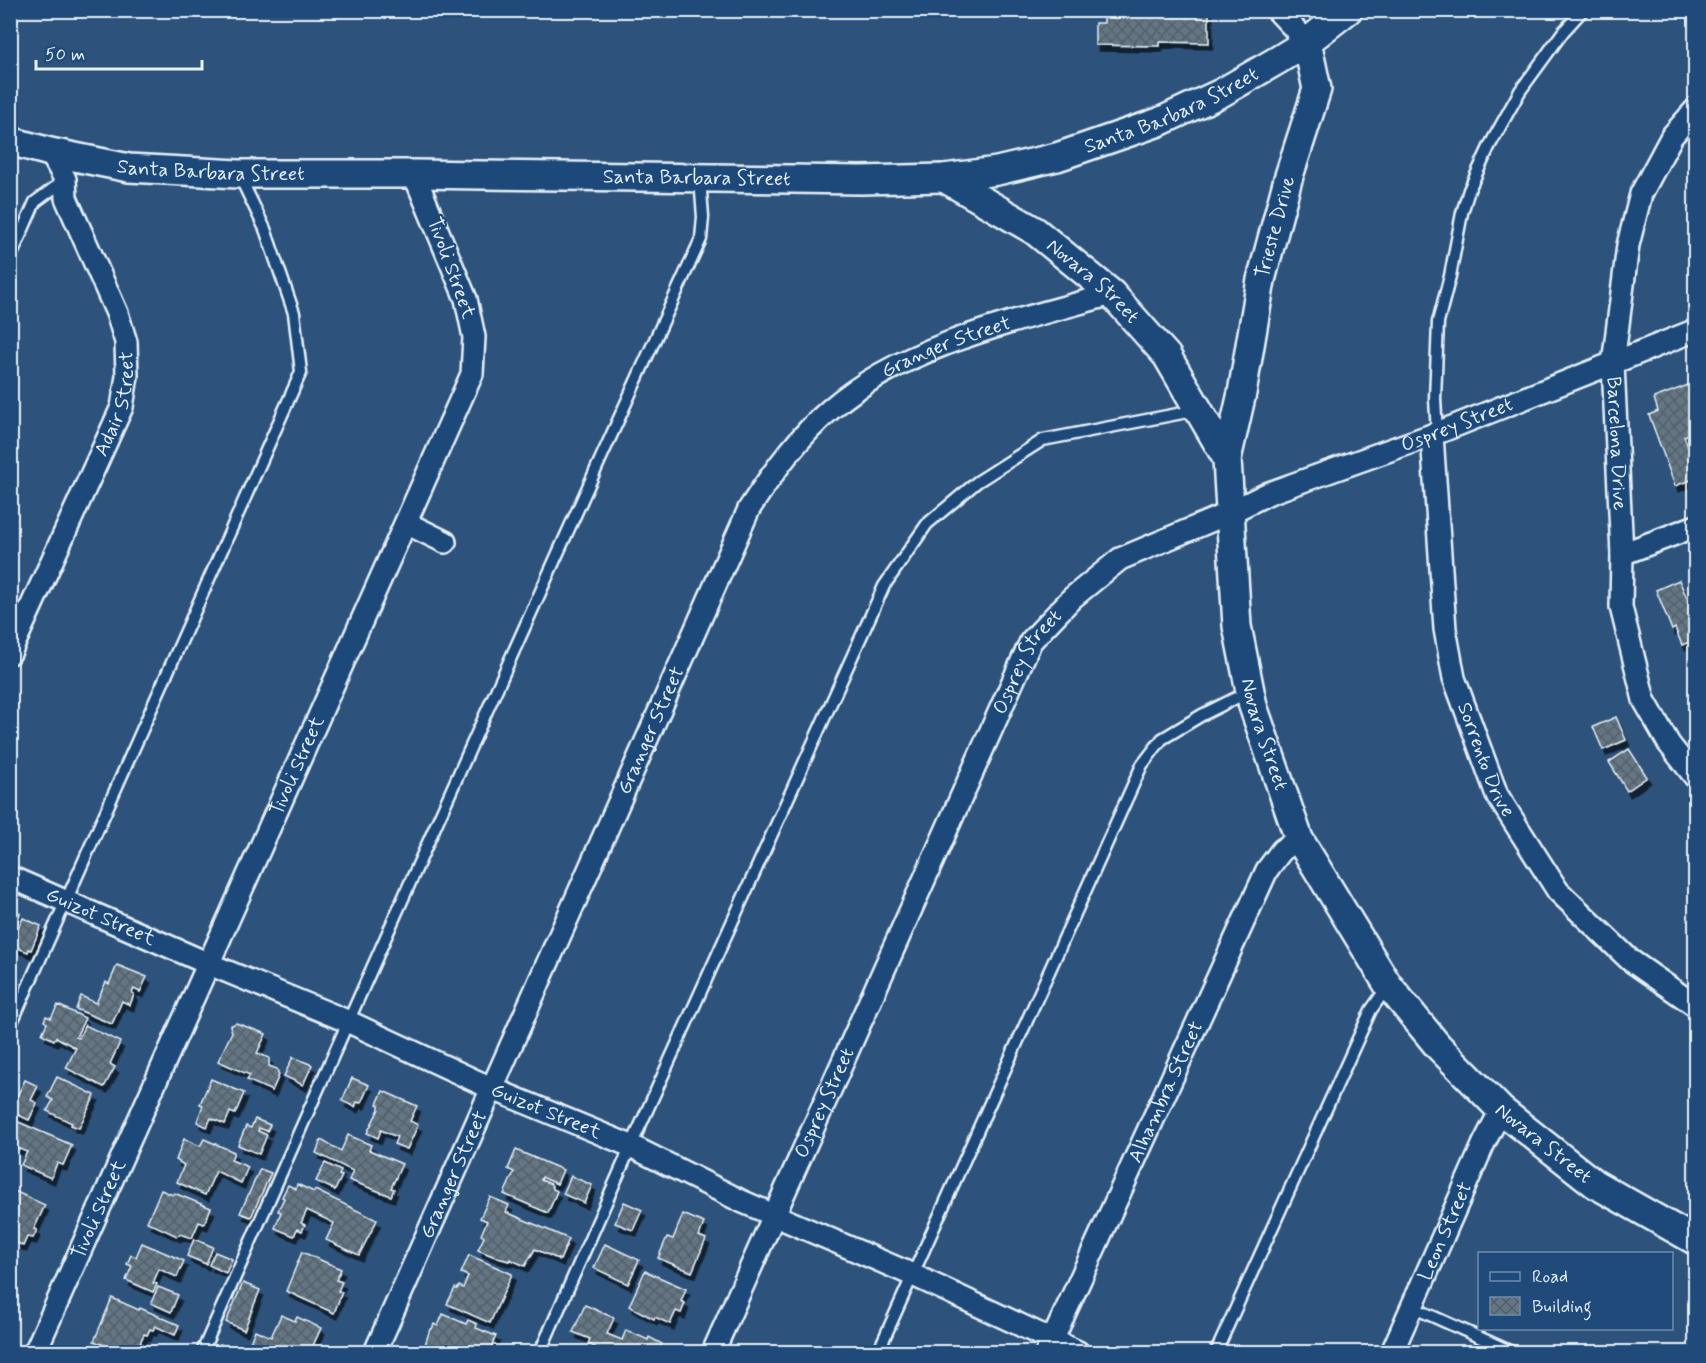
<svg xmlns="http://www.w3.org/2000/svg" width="1706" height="1363" font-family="Mynerve,sans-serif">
	<defs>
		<pattern id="building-cross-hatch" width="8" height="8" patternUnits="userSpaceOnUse" patternTransform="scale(1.5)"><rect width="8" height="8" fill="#637684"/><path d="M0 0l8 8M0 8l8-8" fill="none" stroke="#545f67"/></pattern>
		<filter id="shadow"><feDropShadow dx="3.5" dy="6" stdDeviation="0" flood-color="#0009"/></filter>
	</defs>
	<rect width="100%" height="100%" fill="#2d537c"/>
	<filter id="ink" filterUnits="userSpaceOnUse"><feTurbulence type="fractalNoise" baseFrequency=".0167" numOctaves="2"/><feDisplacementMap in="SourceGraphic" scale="12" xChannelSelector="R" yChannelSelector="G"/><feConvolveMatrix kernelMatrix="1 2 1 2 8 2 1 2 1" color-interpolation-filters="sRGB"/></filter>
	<g filter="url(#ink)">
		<g fill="url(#building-cross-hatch)" stroke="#e8f1f8" stroke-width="1.5" filter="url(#shadow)">
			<polygon points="1104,10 1209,10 1209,43 1159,42 1159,46 1095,45 1095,23 1104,23"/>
			<polygon points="1696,382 1696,432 1684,436 1696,467 1696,478 1675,486 1649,415 1658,411 1654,398"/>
			<polygon points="1679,580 1689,603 1696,600 1696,639 1682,645 1675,628 1672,630 1656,590"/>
			<polygon points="1616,717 1626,740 1603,750 1593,727"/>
			<polygon points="1629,749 1647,777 1627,791 1609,762"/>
			<polygon points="10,909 20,913 15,931 12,930 13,926 10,925"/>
			<polygon points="23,918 41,926 31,950 29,949 28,952 13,946 14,943 12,941"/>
			<polygon points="117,965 147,977 140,992 134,989 132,993 134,994 130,1005 122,1001 112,1024 76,1009 81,996 96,1003 106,982 109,984"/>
			<polygon points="58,1005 85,1018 76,1037 79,1038 85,1025 120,1042 110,1064 115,1067 104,1087 66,1068 76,1048 56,1037 54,1040 42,1034 47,1023 44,1021 46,1016 51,1018"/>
			<polygon points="236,1023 266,1034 257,1053 269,1058 269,1066 277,1069 279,1075 272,1091 247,1080 250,1075 218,1061 232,1032 230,1026"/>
			<polygon points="293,1057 312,1065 303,1085 284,1076"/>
			<polygon points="57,1077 95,1095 79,1128 71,1125 72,1123 47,1111 53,1100 47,1097"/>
			<polygon points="352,1078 369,1085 361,1103 357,1102 355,1107 342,1101"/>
			<polygon points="211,1079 244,1093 235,1114 230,1112 225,1124 211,1118 207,1127 197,1122 203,1105 200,1104"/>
			<polygon points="25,1080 38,1086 31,1100 37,1103 29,1120 10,1111"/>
			<polygon points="383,1091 417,1106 410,1121 418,1125 407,1149 394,1144 397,1137 381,1130 378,1138 367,1133 379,1109 379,1105 377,1104"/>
			<polygon points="255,1119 270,1125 267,1131 259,1128 258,1131 267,1135 259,1154 238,1145 246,1126 251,1128"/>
			<polygon points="16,1121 72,1145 63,1165 57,1163 51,1178 21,1165 27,1152 10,1145 10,1133"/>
			<polygon points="348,1135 371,1145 369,1150 402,1164 391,1188 394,1189 391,1196 349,1180 353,1171 316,1153 321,1140 341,1151"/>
			<polygon points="184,1139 200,1146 204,1139 234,1152 231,1160 248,1167 241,1183 216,1171 205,1195 177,1182 184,1165 176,1160"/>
			<polygon points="516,1150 563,1170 557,1184 542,1177 541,1180 551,1184 553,1189 557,1191 548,1213 504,1194 514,1172 508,1169"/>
			<polygon points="325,1163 341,1171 339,1175 342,1176 335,1190 316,1181"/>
			<polygon points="260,1169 271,1173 251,1217 240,1213"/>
			<polygon points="571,1176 592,1185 584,1203 563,1194"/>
			<polygon points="297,1184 314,1192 315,1190 377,1220 359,1255 326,1240 334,1223 307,1210 301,1223 305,1225 302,1231 297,1229 294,1236 275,1228 281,1212 278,1211 284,1198 282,1197 288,1185 296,1189"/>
			<polygon points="12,1190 45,1205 34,1229 37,1230 33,1238 27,1237 23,1246 12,1240 16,1232 10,1229"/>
			<polygon points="161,1190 173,1195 174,1193 211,1208 204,1224 199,1222 192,1238 180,1234 177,1236 147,1222"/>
			<polygon points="490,1197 509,1205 506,1212 569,1239 560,1260 535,1249 525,1266 510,1259 509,1261 498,1258 478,1250 484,1237 481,1235 487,1221 480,1218"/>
			<polygon points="624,1202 642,1210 633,1230 615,1223"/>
			<polygon points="683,1214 704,1223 699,1236 706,1239 692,1272 658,1258 667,1237 673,1239"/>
			<polygon points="194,1239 213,1247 206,1264 187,1256"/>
			<polygon points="142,1243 184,1261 177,1277 159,1269 153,1283 157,1284 153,1292 126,1280 132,1266 127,1264 131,1255 136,1257"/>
			<polygon points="605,1244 639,1260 628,1284 594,1268"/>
			<polygon points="215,1252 232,1259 226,1273 209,1265"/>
			<polygon points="302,1252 341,1269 336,1280 342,1282 338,1291 342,1292 334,1313 286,1291"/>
			<polygon points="469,1255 512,1274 490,1323 447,1304 455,1288 457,1289 459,1286 463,1288 468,1276 461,1273"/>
			<polygon points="645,1271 686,1289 681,1301 685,1303 681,1313 676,1311 670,1324 655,1317 654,1319 629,1306"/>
			<polygon points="243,1283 260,1290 244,1330 226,1322"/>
			<polygon points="158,1287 178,1295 171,1312 151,1303"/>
			<polygon points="112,1298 139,1310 140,1308 179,1325 175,1335 155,1326 153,1330 150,1329 147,1335 144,1334 140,1343 154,1349 153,1352 120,1352 94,1341"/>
			<polygon points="585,1305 614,1318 607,1334 622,1340 626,1330 648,1340 649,1337 662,1344 658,1352 595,1352 597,1348 588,1344 590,1339 573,1332"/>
			<polygon points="443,1314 466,1324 468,1320 477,1324 476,1328 496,1336 489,1352 434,1352 424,1348 430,1329 432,1329 434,1324 438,1326"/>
			<polygon points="281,1315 295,1321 297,1317 321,1328 310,1352 258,1352 248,1348 255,1330 271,1337"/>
			<polygon points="220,1344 242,1352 216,1352"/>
		</g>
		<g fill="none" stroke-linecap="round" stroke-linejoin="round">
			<g stroke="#e8f1f8" stroke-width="15">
				<g id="service">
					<polyline points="10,259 35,202 65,180"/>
					<polyline points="1437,433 1435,399 1438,322 1450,276 1462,213 1469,190 1490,145 1520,91 1563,32 1583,10"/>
					<polyline points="10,1027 301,372 294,313 265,229 239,175"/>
					<polyline points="1412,1307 1512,1352"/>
					<path d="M202,1352C366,980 531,609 701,239L703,217L700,179"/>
					<polyline points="540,1352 631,1146 884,586 927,524 977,482 1043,440 1198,410"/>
					<polyline points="878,1352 1142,765 1162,739 1202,715 1250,691"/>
					<polyline points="1216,1352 1371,1010 1388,986"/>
				</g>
			</g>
			<g stroke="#e8f1f8" stroke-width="26">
				<g id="minor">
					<polyline points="1277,10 1307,42"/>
					<path id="s1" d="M1696,109L1672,136L1641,194L1628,245L1613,364L1622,554L1621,607L1644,700L1669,744L1696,778"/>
					<path id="s2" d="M1432,435L1445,629L1454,678L1497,795L1558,891L1630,960L1696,1006"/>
					<polyline points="406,523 445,542"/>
					<polyline points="1622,554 1696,526"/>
					<path id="s3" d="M10,653L122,407L127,376L126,342L117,313L66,198L65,179L50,152"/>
					<path id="s4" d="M10,877L209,964L347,1021L493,1089L631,1146L741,1201L913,1275L1078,1352"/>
					<path id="s5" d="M35,1352L472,374L474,337L466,299L414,174"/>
					<path id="s6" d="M375,1352L749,509C773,472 798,437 832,408C906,344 1020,320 1112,294"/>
					<path id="s7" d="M713,1352L1031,641L1072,598L1120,559L1229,513L1269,493L1432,435L1696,330"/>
					<path id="s8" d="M1047,1352L1267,870L1282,850L1299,839"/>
					<path id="s9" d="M1392,1352L1484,1143L1501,1110"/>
				</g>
			</g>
			<g stroke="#e8f1f8" stroke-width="32">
				<g id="tertiary">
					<path id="s10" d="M10,141L50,152L129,168L238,174H414L861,180L944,178L997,171L1057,157L1159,122L1221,93L1278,60L1307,42L1348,10"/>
					<path id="s11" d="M944,178L1035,231L1112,294L1167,356L1227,459L1237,626L1253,706L1299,839L1388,985L1438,1046L1501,1110L1595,1184L1696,1241"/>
					<path id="s12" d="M1227,459L1242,393L1261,280L1288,179L1317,89L1307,42"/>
				</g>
			</g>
			<use href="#service" stroke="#1f4a7a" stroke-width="10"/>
			<use href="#minor" stroke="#1f4a7a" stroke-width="21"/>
			<use href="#tertiary" stroke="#1f4a7a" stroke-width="27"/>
		</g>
	</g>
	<g text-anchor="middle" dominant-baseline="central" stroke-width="4.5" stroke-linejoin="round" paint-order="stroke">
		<g font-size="20" fill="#e8f1f8" stroke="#1f4a7a">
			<text stroke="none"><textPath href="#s10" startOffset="1176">Santa Barbara Street</textPath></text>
			<text stroke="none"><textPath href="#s10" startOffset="204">Santa Barbara Street</textPath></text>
			<text stroke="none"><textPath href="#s10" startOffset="690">Santa Barbara Street</textPath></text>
			<text stroke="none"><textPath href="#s12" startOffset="237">Trieste Drive</textPath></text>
			<text transform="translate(451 268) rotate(70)">Tivoli Street</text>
			<text stroke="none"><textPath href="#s11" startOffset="182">Novara Street</textPath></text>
			<text stroke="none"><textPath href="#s6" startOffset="1184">Granger Street</textPath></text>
			<text stroke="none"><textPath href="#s3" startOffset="272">Adair Street</textPath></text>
			<text stroke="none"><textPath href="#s7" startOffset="1263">Osprey Street</textPath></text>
			<text stroke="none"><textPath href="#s1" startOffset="354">Barcelona Drive</textPath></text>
			<text stroke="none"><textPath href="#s7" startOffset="759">Osprey Street</textPath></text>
			<text stroke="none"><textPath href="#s6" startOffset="680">Granger Street</textPath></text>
			<text stroke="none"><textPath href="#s11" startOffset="686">Novara Street</textPath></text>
			<text stroke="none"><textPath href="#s2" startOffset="332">Sorrento Drive</textPath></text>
			<text stroke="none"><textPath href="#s5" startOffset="642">Tivoli Street</textPath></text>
			<text stroke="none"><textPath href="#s4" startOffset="99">Guizot Street</textPath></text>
			<text stroke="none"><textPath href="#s8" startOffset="286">Alhambra Street</textPath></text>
			<text stroke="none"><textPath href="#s7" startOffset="273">Osprey Street</textPath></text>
			<text stroke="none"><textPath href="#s4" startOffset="585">Guizot Street</textPath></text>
			<text stroke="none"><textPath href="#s11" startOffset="1190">Novara Street</textPath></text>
			<text stroke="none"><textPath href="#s6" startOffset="194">Granger Street</textPath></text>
			<text stroke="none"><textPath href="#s5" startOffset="156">Tivoli Street</textPath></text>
			<text stroke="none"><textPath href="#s9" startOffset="132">Leon Street</textPath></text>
		</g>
	</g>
	<rect width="1706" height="1363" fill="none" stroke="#1f4a7a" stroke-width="36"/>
	<rect x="18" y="18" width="1670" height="1327" fill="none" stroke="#e8f1f8" stroke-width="2" filter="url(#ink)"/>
	<rect x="1478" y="1252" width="195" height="78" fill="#1f4a7a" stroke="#6f8dac" stroke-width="1.5"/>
	<rect x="1490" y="1272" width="30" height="9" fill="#1f4a7a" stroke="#6f8dac" stroke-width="1.5"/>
	<text x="1532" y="1282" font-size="18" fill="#e8f1f8">Road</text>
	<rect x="1490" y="1297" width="30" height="18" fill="url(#building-cross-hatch)" stroke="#6f8dac" stroke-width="1.5"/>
	<text x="1532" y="1312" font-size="18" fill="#e8f1f8">Building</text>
	<path d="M36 60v9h166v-9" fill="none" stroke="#e8f1f8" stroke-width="3"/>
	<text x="45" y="60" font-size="18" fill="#e8f1f8" stroke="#1f4a7a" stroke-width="4.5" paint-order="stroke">50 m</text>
</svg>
